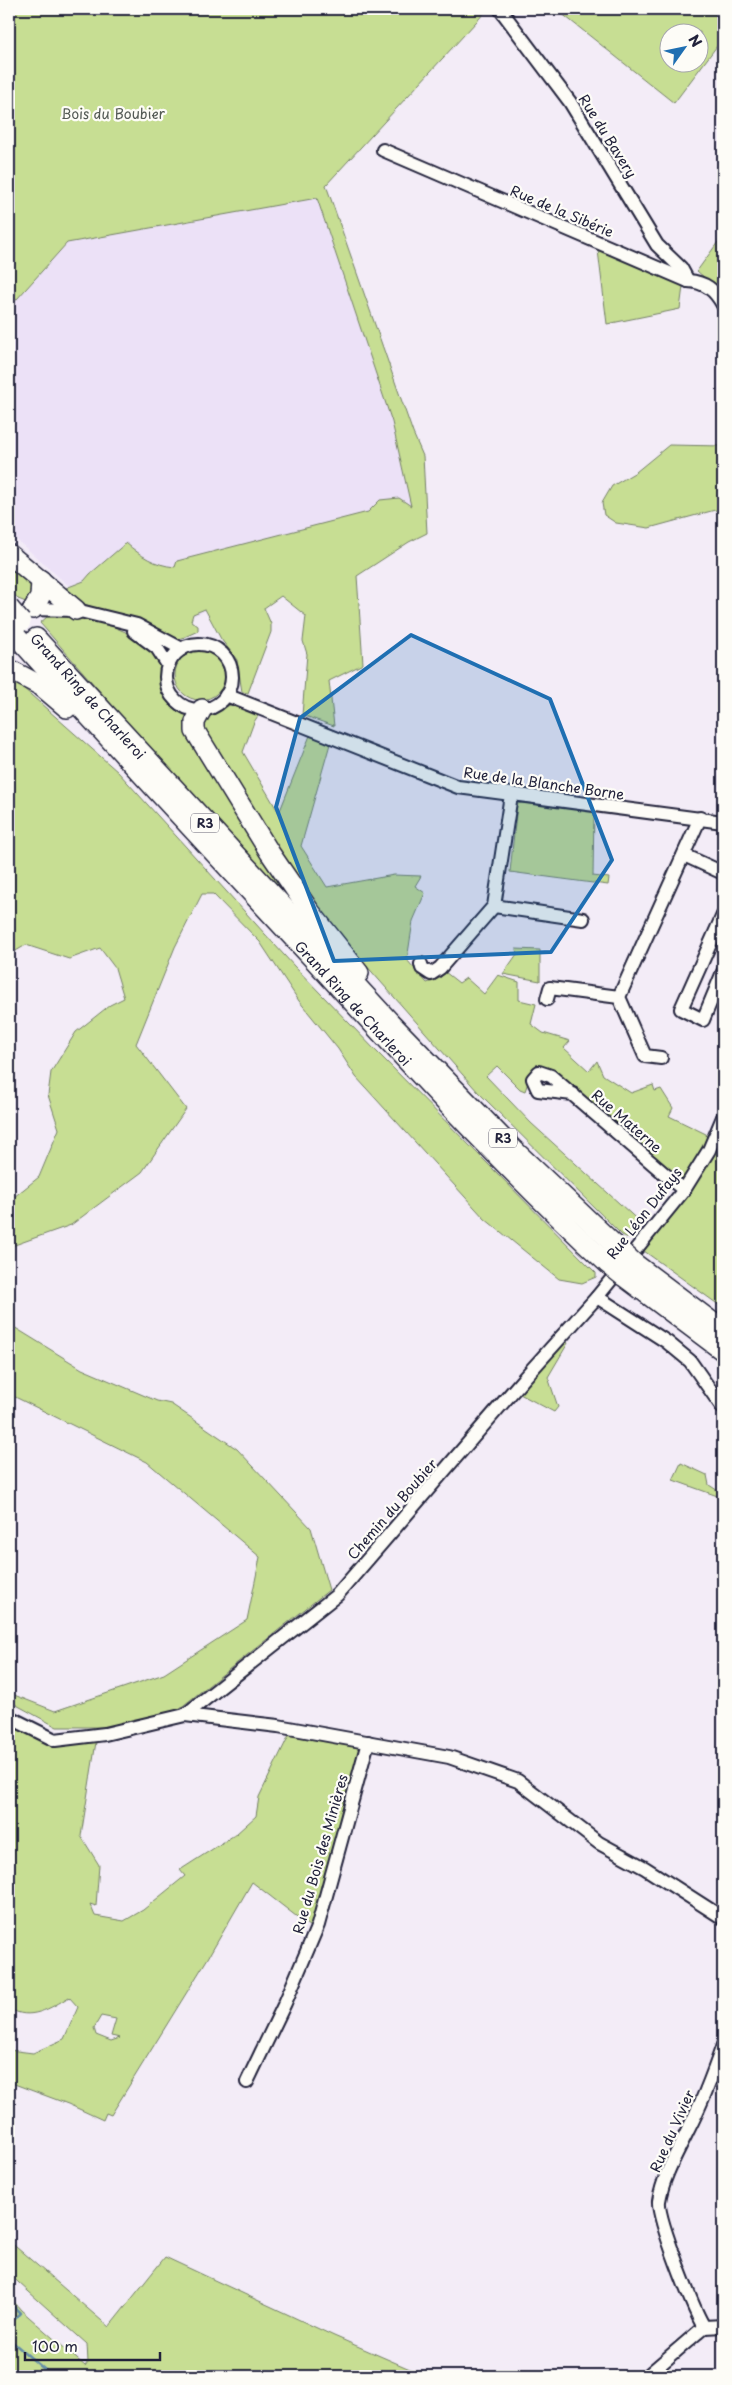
<svg xmlns="http://www.w3.org/2000/svg" width="732" height="2385" font-family="'Playpen Sans',sans-serif">
	<rect width="100%" height="100%" fill="#f3ecf7"/>
	<filter id="ink" filterUnits="userSpaceOnUse"><feTurbulence type="fractalNoise" baseFrequency=".02" numOctaves="2"/><feDisplacementMap in="SourceGraphic" scale="10" xChannelSelector="R" yChannelSelector="G"/><feConvolveMatrix kernelMatrix="1 2 1 2 8 2 1 2 1" color-interpolation-filters="sRGB"/></filter>
	<g filter="url(#ink)">
		<polygon fill="#ece1f7" points="317,198 392,422 413,514 262,586 173,625 78,594 9,533 9,308 67,243"/>
		<g fill="#c7de93" stroke="#748067" fill-rule="evenodd">
			<path d="M9,9H488L326,185L413,433L423,456L427,533L409,542L357,576L363,664L329,681L334,726L302,715L307,654L303,641L306,616L281,596L264,608L271,624V632L248,693L242,692L237,660L221,639L205,609L193,614L191,621L198,626V631L180,639L76,601L69,597L66,588L84,581L90,574L126,543C141,556 154,565 175,567L177,561L368,512L380,500L399,498L411,506L392,422L317,198L67,243L9,308Z"/>
			<path d="M556,9H723V38L674,103ZM670,32H700V62H670Z"/>
			<polygon points="723,235 723,294 697,271"/>
			<polygon points="597,242 684,279 680,309 607,324"/>
			<polygon points="669,445 723,446 723,513 715,510 649,528 616,523 604,515 602,503 612,486 636,472"/>
			<polygon points="9,558 34,580 31,599 26,602 18,599 9,589"/>
			<path d="M65,616L96,619L139,638L162,657C158,686 165,700 191,714L300,903L293,905L133,729L40,623L47,617Z"/>
			<circle cx="200" cy="675" r="25"/>
			<polygon points="9,681 22,687 118,772 294,966 378,1053 596,1273 596,1277 582,1283 559,1279 485,1219 356,1077 338,1049 299,1001 260,942 213,894 202,894 175,947 136,1044 186,1109 142,1172 71,1225 9,1247 9,1201 39,1177 59,1129 48,1095 51,1072 76,1032 110,1005 124,998 115,968 100,948 69,959 26,945 9,955"/>
			<polygon points="233,704 261,711 254,722 243,752 279,813 311,733 330,744 301,846 327,887 394,875 421,876 415,886 425,893 413,921 407,960 427,983 440,978 445,972 459,983 466,978 484,994 498,975 519,982 519,1000 536,1004 531,1024 543,1033 570,1041 564,1048 589,1071 597,1061 603,1075 631,1093 653,1085 655,1091 661,1089 673,1108 669,1116 706,1134 708,1145 681,1180 554,1072 530,1077 525,1091 520,1089 497,1066 486,1076 531,1123 642,1224 630,1239 622,1235 478,1092 334,929 276,844 201,726 208,713"/>
			<polygon points="522,803 594,810 593,876 609,878 608,885 510,872 517,804"/>
			<polygon points="516,949 540,950 540,981 503,974 517,954"/>
			<polygon points="723,1133 723,1308 644,1251 715,1152"/>
			<polygon points="9,1324 82,1369 157,1401 171,1404 237,1449 311,1528 329,1590 179,1709 118,1727 57,1727 9,1701 9,1693 55,1711 164,1674 247,1620 260,1557 147,1462 9,1394"/>
			<polygon points="564,1339 568,1343 548,1377 558,1407 554,1412 518,1393"/>
			<polygon points="681,1463 707,1475 709,1485 723,1494 723,1498 673,1480"/>
			<path d="M12,1724L56,1745L96,1742L81,1836L99,1865L96,1906L90,1904L95,1916L124,1921L143,1910L185,1876L180,1870L236,1834L256,1816L259,1797L290,1733L354,1744L362,1753L314,1930L252,1882L208,1958L111,2115L106,2113L103,2120L68,2104L9,2082V2050L33,2053L64,2039L78,2007L69,1997C51,2008 29,2022 9,2008V1729ZM101,2016L116,2019L111,2036L120,2038L111,2041L96,2035L94,2028Z"/>
			<polygon points="9,2241 109,2327 165,2257 334,2336 426,2376 9,2376 9,2296 21,2310 85,2366 88,2362 87,2344 9,2274"/>
		</g>
		<g fill="none" stroke-linecap="round" stroke-linejoin="round">
			<g stroke="#638da8" stroke-width="2.5">
				<polyline points="9,2302 20,2313 9,2324"/>
				<polyline points="9,2339 52,2376"/>
			</g>
			<g stroke="#22223b" stroke-width="16">
				<g id="minor">
					<polyline points="500,9 570,102 657,245 681,268 688,281"/>
					<path d="M383,150L688,281C705,282 715,290 723,305"/>
					<polyline points="29,609 76,610 137,625 182,649"/>
					<polyline points="134,631 157,648 168,665"/>
					<circle cx="199" cy="677" r="33"/>
					<polyline points="226,695 458,787 723,822"/>
					<polyline points="684,855 723,873"/>
					<polyline points="494,906 583,919"/>
					<polyline points="723,915 681,1009 703,1020 723,972"/>
					<polyline points="421,964 422,968 431,974 440,968 494,906 511,795"/>
					<polyline points="547,999 550,988 619,997"/>
					<polyline points="661,1058 645,1056 619,997 700,818"/>
					<polyline points="573,1094 538,1090 533,1079 539,1072 551,1076 674,1182 684,1190"/>
					<polyline points="597,1297 667,1342 690,1361 723,1408"/>
					<polyline points="185,1715 337,1595 526,1376 597,1297 684,1190 709,1150 723,1117"/>
					<polyline points="9,1717 55,1740 105,1734 185,1715 278,1726 449,1757 518,1781 599,1843 645,1868 723,1918"/>
					<polyline points="247,2082 285,2003 318,1925 368,1742"/>
					<path d="M704,2327C694,2311 657,2218 659,2201C663,2176 677,2153 688,2130C702,2103 713,2074 723,2045"/>
					<polyline points="704,2327 723,2326"/>
					<polyline points="647,2376 704,2327"/>
				</g>
			</g>
			<g stroke="#22223b" stroke-width="22">
				<g id="highway">
					<polyline points="9,554 76,610"/>
					<polyline points="33,609 40,597 41,580"/>
					<path id="s1" d="M9,628C109,740 212,851 315,961C410,1065 505,1169 608,1264"/>
					<polyline points="36,638 390,1022 512,1148 620,1250"/>
					<polyline points="9,669 41,686 67,708"/>
					<polyline points="202,709 195,722 195,731 270,853 309,910 359,973"/>
					<polyline points="634,1263 723,1330"/>
					<polyline points="623,1276 723,1351"/>
				</g>
			</g>
			<use href="#minor" stroke="#fdfcf7" stroke-width="12"/>
			<use href="#highway" stroke="#fdfcf7" stroke-width="19"/>
			<g stroke="#22223b" stroke-width="22" stroke-linecap="butt">
				<g id="highway-bridge">
					<polyline points="9,608 21,622"/>
					<polyline points="620,1250 634,1263"/>
					<polyline points="608,1264 623,1276"/>
				</g>
			</g>
			<use href="#highway-bridge" stroke="#fdfcf7" stroke-width="19"/>
		</g>
	</g>
	<path fill="#1f6fb2" fill-opacity="0.2" stroke="#1f6fb2" stroke-width="4" stroke-linejoin="round" d="M411,635L550,699L612,860L551,952L334,961L276,807L300,718Z"/>
	<g text-anchor="middle" dominant-baseline="central" stroke-width="4.5" stroke-linejoin="round" paint-order="stroke">
		<g fill="#fdfcf7" stroke="#646373" stroke-width="1">
			<rect x="191" y="813.5" width="28" height="19" rx="4"/>
			<rect x="489" y="1128.5" width="28" height="19" rx="4"/>
		</g>
		<g font-size="12" font-weight="bold" fill="#22223b">
			<text x="205" y="823">R3</text>
			<text x="503" y="1138">R3</text>
		</g>
		<g font-size="14" fill="#545a55" stroke="#fdfcf7">
			<text x="113" y="113">Bois du Boubier</text>
		</g>
		<g font-size="14" fill="#22223b" stroke="#fdfcf7">
			<text transform="translate(608 136) rotate(58)">Rue du Bavery</text>
			<text transform="translate(562 211) rotate(23)">Rue de la Sibérie</text>
			<text transform="translate(88 696) rotate(48)">Grand Ring de Charleroi</text>
			<text transform="translate(544 783) rotate(8)">Rue de la Blanche Borne</text>
			<text stroke="none"><textPath href="#s1" startOffset="509">Grand Ring de Charleroi</textPath></text>
			<text transform="translate(627 1121) rotate(41)">Rue Materne</text>
			<text transform="translate(644 1213) rotate(-52)">Rue Léon Dufays</text>
			<text transform="translate(392 1509) rotate(-49)">Chemin du Boubier</text>
			<text transform="translate(320 1854) rotate(-74)">Rue du Bois des Minières</text>
			<text transform="translate(672 2131) rotate(-66)">Rue du Vivier</text>
		</g>
	</g>
	<rect width="732" height="2385" fill="none" stroke="#fdfcf7" stroke-width="30"/>
	<rect x="15" y="15" width="702" height="2355" fill="none" stroke="#22223b" stroke-width="2" filter="url(#ink)"/>
	<g transform="translate(684 48) rotate(57)"><circle r="24" fill="#fdfcf7" stroke="#a5a5ac"/>
	<path d="M0-4L9 19L0 12L-9 19Z" fill="#1f6fb2"/>
	<text y="-8" font-size="14" font-weight="bold" text-anchor="middle" fill="#22223b">N</text>
	</g>
	<path d="M25 2352v8h135v-8" fill="none" stroke="#22223b" stroke-width="2.5"/>
	<text x="32" y="2352" font-size="15" fill="#22223b" stroke="#fdfcf7" stroke-width="4" paint-order="stroke">100 m</text>
</svg>
